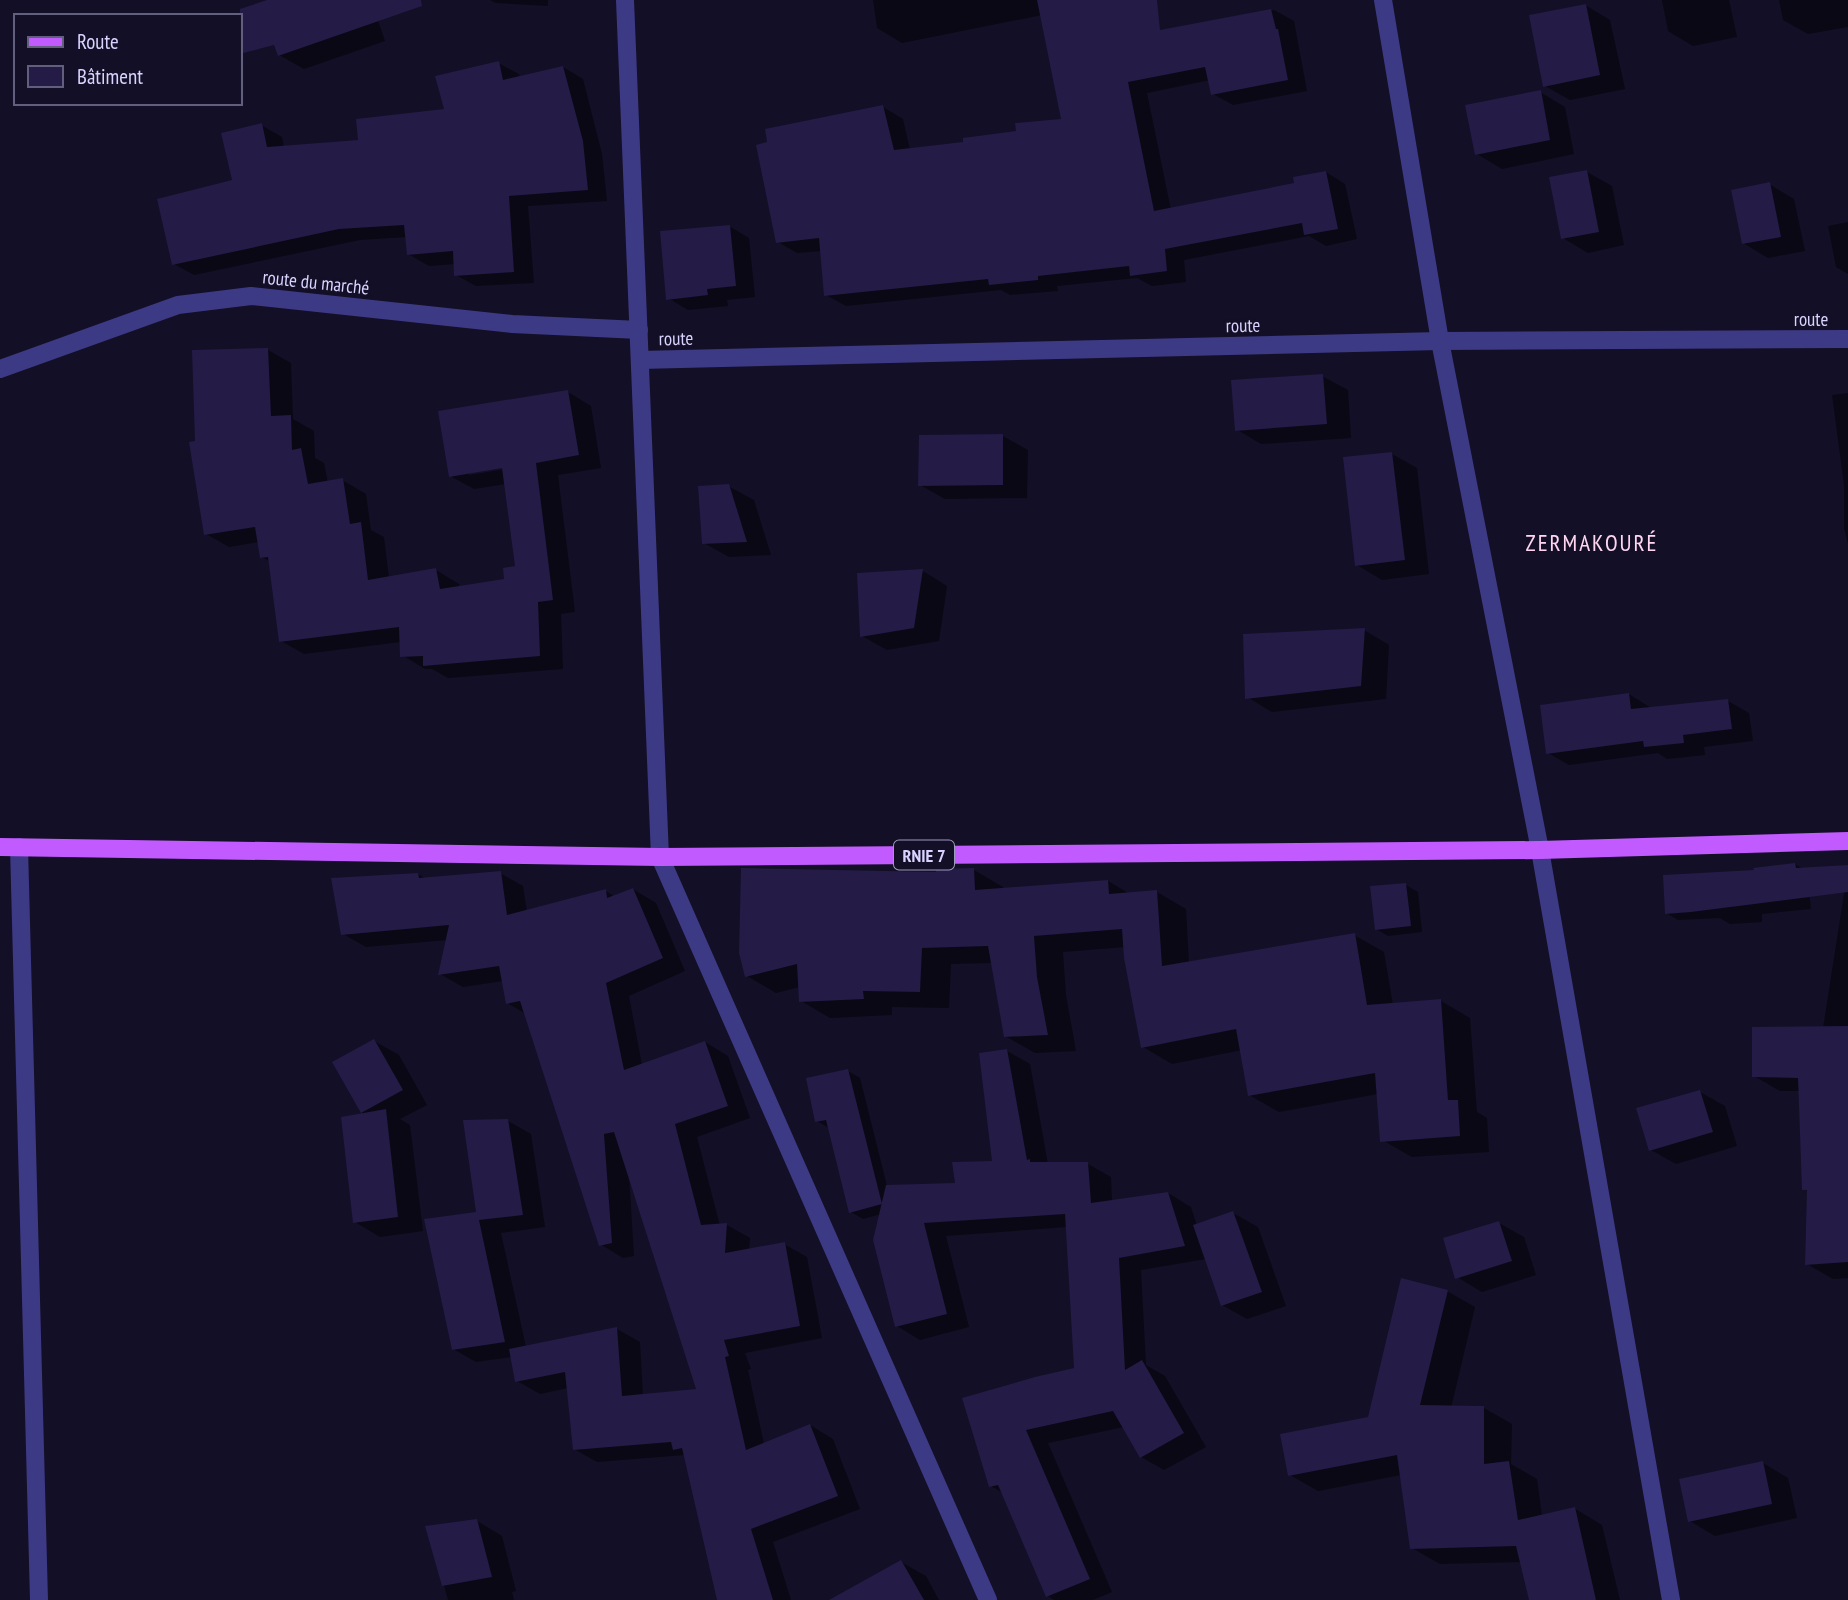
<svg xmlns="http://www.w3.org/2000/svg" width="1848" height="1600" font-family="'PT Sans Narrow',sans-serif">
	<rect width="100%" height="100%" fill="#130f26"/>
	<g fill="#0007" fill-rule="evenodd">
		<polygon points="272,0 371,0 385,41 304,69 279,55"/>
		<polygon points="490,0 548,0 548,6 496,3"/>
		<polygon points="873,0 1086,0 1087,6 902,43 877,28"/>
		<polygon points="1662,0 1729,0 1737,37 1693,46 1668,31"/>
		<polygon points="1779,0 1848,0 1848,27 1808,34 1783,20"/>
		<polygon points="1585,5 1610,20 1625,89 1570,100 1545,86"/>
		<polygon points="1274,10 1294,21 1307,91 1233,105 1213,94 1210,80 1147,93 1171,210 1296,184 1326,172 1345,184 1357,239 1326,246 1309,236 1184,260 1186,282 1152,286 1137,278 1057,286 1058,291 1010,295 1001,290 846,306 826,295 822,251 797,253 778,242 883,107 903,119 910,150 965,144 1018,132 1063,120 1050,55"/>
		<polygon points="498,63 519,74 520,78 563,67 583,79 602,154 607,201 528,206 534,283 476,286 456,275 455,264 429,266 408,254 407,237 360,240 194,275 174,264 234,181 261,125 282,137 284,147 360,142 446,110"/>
		<polygon points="1540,92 1565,107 1574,154 1502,169 1477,154"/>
		<polygon points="1587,172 1612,186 1624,245 1588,253 1563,238"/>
		<polygon points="1769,184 1794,199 1805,251 1768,258 1743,243"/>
		<polygon points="1848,222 1848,274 1836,267 1828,226"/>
		<polygon points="729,226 749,238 755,297 727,300 728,306 688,310 668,298"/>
		<path d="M268,350L291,363L293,419L314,431L315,458L324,463L328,483L342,480L366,494L371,530L384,537L389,578L436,570L459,584L460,588L506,580L517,567L506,484L474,489L450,476L568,392L591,406L601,468L558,475L575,612L561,614L563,669L448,678L432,669H425L402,655L401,642L304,654L281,641L271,562L261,557L259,542L229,547L206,534L197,442ZM510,465L511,468L469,475V472Z"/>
		<polygon points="1322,376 1348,390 1351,438 1261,444 1236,429"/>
		<polygon points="1848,393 1848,544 1844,528 1844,485 1832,395"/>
		<polygon points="1003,436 1028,450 1027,498 945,499 920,485"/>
		<polygon points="1392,454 1417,468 1429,574 1382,580 1357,565"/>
		<polygon points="728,486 754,500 771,555 729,557 704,543"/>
		<polygon points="923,571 947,586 939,641 887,650 862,636"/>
		<polygon points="1364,630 1389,645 1386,699 1272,712 1247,697"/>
		<polygon points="1629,694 1651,708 1728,701 1749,713 1753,741 1704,747 1705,755 1667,759 1658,753 1569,765 1548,753"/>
		<polygon points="1795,864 1807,871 1811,909 1762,914 1762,922 1730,924 1720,918 1678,920 1666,913 1755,872"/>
		<polygon points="974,870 1003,887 1003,889 1108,881 1130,894 1157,892 1186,909 1189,963 1354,935 1384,952 1393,1005 1441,1001 1470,1018 1477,1112 1487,1118 1489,1152 1412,1157 1382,1140 1378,1094 1279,1112 1249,1095 1242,1050 1172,1064 1143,1047 1125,947 1063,952 1066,995 1076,1051 1035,1053 1005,1036 993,963 951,964 949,1008 892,1007 892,1015 830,1018 801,1001 800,987 776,993 747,976 938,874"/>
		<polygon points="500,873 523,886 527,912 606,891 615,897 633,889 656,903 685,971 629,996 642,1065 705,1042 728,1056 750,1118 697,1137 720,1226 727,1225 750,1238 749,1251 784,1244 807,1257 822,1338 745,1353 751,1369 748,1370 764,1444 810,1425 833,1439 860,1509 773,1542 791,1600 721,1600 685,1455 597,1462 574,1449 568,1388 540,1394 517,1381 512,1357 476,1362 453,1349 478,1214 508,1121 531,1134 545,1227 501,1233 526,1347 617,1329 640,1342 643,1396 699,1391 629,1175 634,1256 623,1258 600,1244 526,1014 507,1003 503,981 463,987 440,974 448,940 366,947 343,934 418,874 426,879"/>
		<polygon points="1406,885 1418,892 1422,932 1388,936 1376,929"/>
		<polygon points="1848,886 1848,1278 1833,1279 1807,1264 1809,1192 1804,1189 1800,1091 1780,1091 1754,1076 1823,1028 1845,887"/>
		<polygon points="374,1041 399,1055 427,1105 400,1119 410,1125 423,1231 380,1237 355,1222 363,1114 334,1062"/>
		<polygon points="1007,1051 1030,1064 1048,1164 1088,1164 1111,1177 1112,1201 1168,1193 1191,1207 1197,1226 1233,1213 1258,1227 1286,1306 1247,1319 1222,1305 1206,1259 1141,1270 1146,1365 1165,1376 1206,1447 1164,1470 1141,1457 1124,1427 1048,1443 1112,1592 1093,1600 1054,1600 1048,1596 1003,1493 991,1486 1035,1379 1075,1370 1067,1227 946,1236 969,1327 920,1340 897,1326 881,1214 863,1219 851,1212 829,1128 817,1121 848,1071 860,1078 887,1186 957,1185 994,1162"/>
		<polygon points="1700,1092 1725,1106 1737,1146 1676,1164 1651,1150"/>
		<polygon points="1499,1223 1524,1237 1536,1275 1482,1292 1457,1277"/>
		<polygon points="1447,1291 1475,1307 1451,1408 1484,1408 1512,1424 1511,1464 1537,1479 1542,1516 1574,1508 1602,1525 1620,1600 1531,1600 1522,1562 1440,1564 1412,1548 1401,1475 1318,1491 1290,1475 1370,1418"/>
		<polygon points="1763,1463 1788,1478 1797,1518 1715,1536 1690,1521"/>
		<polygon points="477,1521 502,1536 516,1591 512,1592 514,1600 448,1600 428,1528"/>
		<polygon points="901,1562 926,1576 939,1600 833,1600"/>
	</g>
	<g fill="#241b47">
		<polygon points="267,0 421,0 422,6 278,56 274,45 240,54 240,9"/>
		<polygon points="1037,0 1157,0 1160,30 1271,9 1276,29 1278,29 1288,80 1211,95 1205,67 1128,82 1154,211 1294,183 1293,177 1326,171 1338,229 1304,235 1302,223 1165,249 1167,271 1130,276 1129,266 1038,276 1038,280 989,285 988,279 824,296 819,238 776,243 756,145 767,142 765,129 883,105 894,150 963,142 963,138 1016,131 1015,123 1061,119"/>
		<polygon points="1586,4 1600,75 1543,87 1529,15"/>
		<polygon points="499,61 503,80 563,66 583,141 588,190 509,196 514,272 454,276 453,251 407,255 404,225 339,229 172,265 157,199 232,180 221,133 262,123 267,147 358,140 356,119 444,109 435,76"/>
		<polygon points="1541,90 1550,140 1475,155 1465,105"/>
		<polygon points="1587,170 1599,232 1561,239 1549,177"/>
		<polygon points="1770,182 1781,237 1742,244 1731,190"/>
		<polygon points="730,225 736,286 707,289 708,295 666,300 660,231"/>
		<polygon points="268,348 271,416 291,415 292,450 301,448 308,484 343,478 350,524 361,522 368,580 436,568 440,589 504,579 503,568 515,566 502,468 449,477 438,411 568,390 579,455 536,463 553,600 538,602 540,656 423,666 423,656 400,657 399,627 279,642 268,557 260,558 255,527 204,535 189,442 195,441 192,350"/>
		<polygon points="1323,374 1327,424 1235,431 1231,380"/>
		<polygon points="1003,434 1003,485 918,486 919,435"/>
		<polygon points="1392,452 1405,560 1355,566 1343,457"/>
		<polygon points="729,484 747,542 702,544 698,486"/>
		<polygon points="923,569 914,628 860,637 857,573"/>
		<polygon points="1365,628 1361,686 1245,699 1243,634"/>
		<polygon points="1629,693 1631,709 1728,699 1732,729 1683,735 1684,743 1644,747 1643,741 1546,754 1540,705"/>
		<polygon points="1795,863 1796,868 1848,865 1848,892 1691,912 1665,914 1663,875 1754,870 1753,868"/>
		<polygon points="741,868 936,872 936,869 974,868 975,890 1108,880 1109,894 1157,890 1162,966 1355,933 1367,1005 1441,999 1448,1100 1458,1100 1460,1136 1380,1142 1375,1073 1248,1096 1236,1029 1141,1048 1124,958 1122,929 1034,936 1037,977 1048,1035 1004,1037 988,946 922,948 920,992 863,991 864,999 799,1002 797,964 745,977 739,953"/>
		<polygon points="501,871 507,915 606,889 607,898 633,888 663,958 606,983 624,1070 705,1041 728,1106 675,1124 701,1225 727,1223 725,1253 785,1242 800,1326 724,1340 729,1356 725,1357 746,1450 810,1424 838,1496 751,1529 773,1600 717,1600 682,1448 673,1450 671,1442 573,1450 565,1372 515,1382 509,1349 617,1327 622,1396 696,1389 614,1132 604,1134 612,1243 599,1246 520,1001 506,1004 499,966 438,975 449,925 341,935 331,878 418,873 419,878"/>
		<polygon points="1406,883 1411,926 1375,930 1370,886"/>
		<polygon points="1848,1026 1848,1262 1805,1265 1807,1190 1802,1190 1798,1078 1752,1077 1752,1027"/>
		<polygon points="374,1039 403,1090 361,1113 332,1062"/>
		<polygon points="1007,1049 1027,1160 1030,1159 1030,1162 1088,1162 1091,1203 1168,1192 1185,1246 1119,1258 1125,1370 1142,1360 1184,1433 1140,1458 1113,1411 1026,1430 1090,1579 1046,1597 998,1485 989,1487 962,1398 1035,1377 1074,1368 1065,1214 924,1223 947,1314 895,1327 873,1240 886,1185 955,1183 952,1162 992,1161 979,1053"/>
		<polygon points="848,1069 882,1204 849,1213 826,1120 815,1122 806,1078"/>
		<polygon points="1700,1090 1713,1132 1649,1151 1636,1108"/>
		<polygon points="386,1109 398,1217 353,1223 341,1117"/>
		<polygon points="508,1119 523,1215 479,1220 505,1342 452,1350 424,1219 476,1212 463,1120"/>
		<polygon points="1233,1211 1262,1292 1221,1306 1193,1225"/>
		<polygon points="1499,1221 1512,1261 1455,1279 1443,1238"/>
		<polygon points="1401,1278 1448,1290 1420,1405 1484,1406 1484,1464 1509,1461 1518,1520 1575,1507 1596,1600 1529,1600 1516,1546 1410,1549 1397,1455 1288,1476 1280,1434 1368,1417"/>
		<polygon points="1763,1461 1772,1504 1688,1522 1679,1479"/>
		<polygon points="477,1519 492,1577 442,1586 425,1526"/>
		<polygon points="901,1560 924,1600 829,1600"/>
	</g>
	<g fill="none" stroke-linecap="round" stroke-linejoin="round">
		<g stroke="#3d3a85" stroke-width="18">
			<polyline points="1383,0 1440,341 1540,850 1671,1600"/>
			<polyline points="640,360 1440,341 1848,339"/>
			<polyline points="0,369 178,305 251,296 512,324 639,330"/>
			<polyline points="19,847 39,1600"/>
		</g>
		<polyline stroke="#3d3a85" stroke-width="18" points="625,0 660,857 988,1600"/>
		<polyline stroke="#c25bff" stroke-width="18" points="0,847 660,857 1540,850 1848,841"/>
	</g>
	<g text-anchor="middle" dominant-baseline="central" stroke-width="6" stroke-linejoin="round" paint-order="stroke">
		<rect fill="#130f26" stroke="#9e99be" stroke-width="2" x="894" y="840.5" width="60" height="29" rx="5"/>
		<g font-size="18" font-weight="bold" fill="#d9d4ff">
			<text x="924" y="855">RNIE 7</text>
		</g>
		<g font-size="19" fill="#d9d4ff" stroke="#130f26">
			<text transform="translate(316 282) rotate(6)">route du marché</text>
			<text x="1811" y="319">route</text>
			<text transform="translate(1243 325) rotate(-1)">route</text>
			<text transform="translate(676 338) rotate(-1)">route</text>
		</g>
		<g font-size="23" letter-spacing="2" fill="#ffd6f0" stroke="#130f26">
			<text x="1592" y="542">ZERMAKOURÉ</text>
		</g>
	</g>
	<rect x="14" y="14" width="228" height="91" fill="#130f26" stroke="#625e7d" stroke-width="2"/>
	<rect x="28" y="37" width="35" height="10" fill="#c25bff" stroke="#625e7d" stroke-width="2"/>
	<text x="77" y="49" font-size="21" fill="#d9d4ff">Route</text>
	<rect x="28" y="66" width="35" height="21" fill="#241b47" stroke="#625e7d" stroke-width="2"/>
	<text x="77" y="84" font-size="21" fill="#d9d4ff">Bâtiment</text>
</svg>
